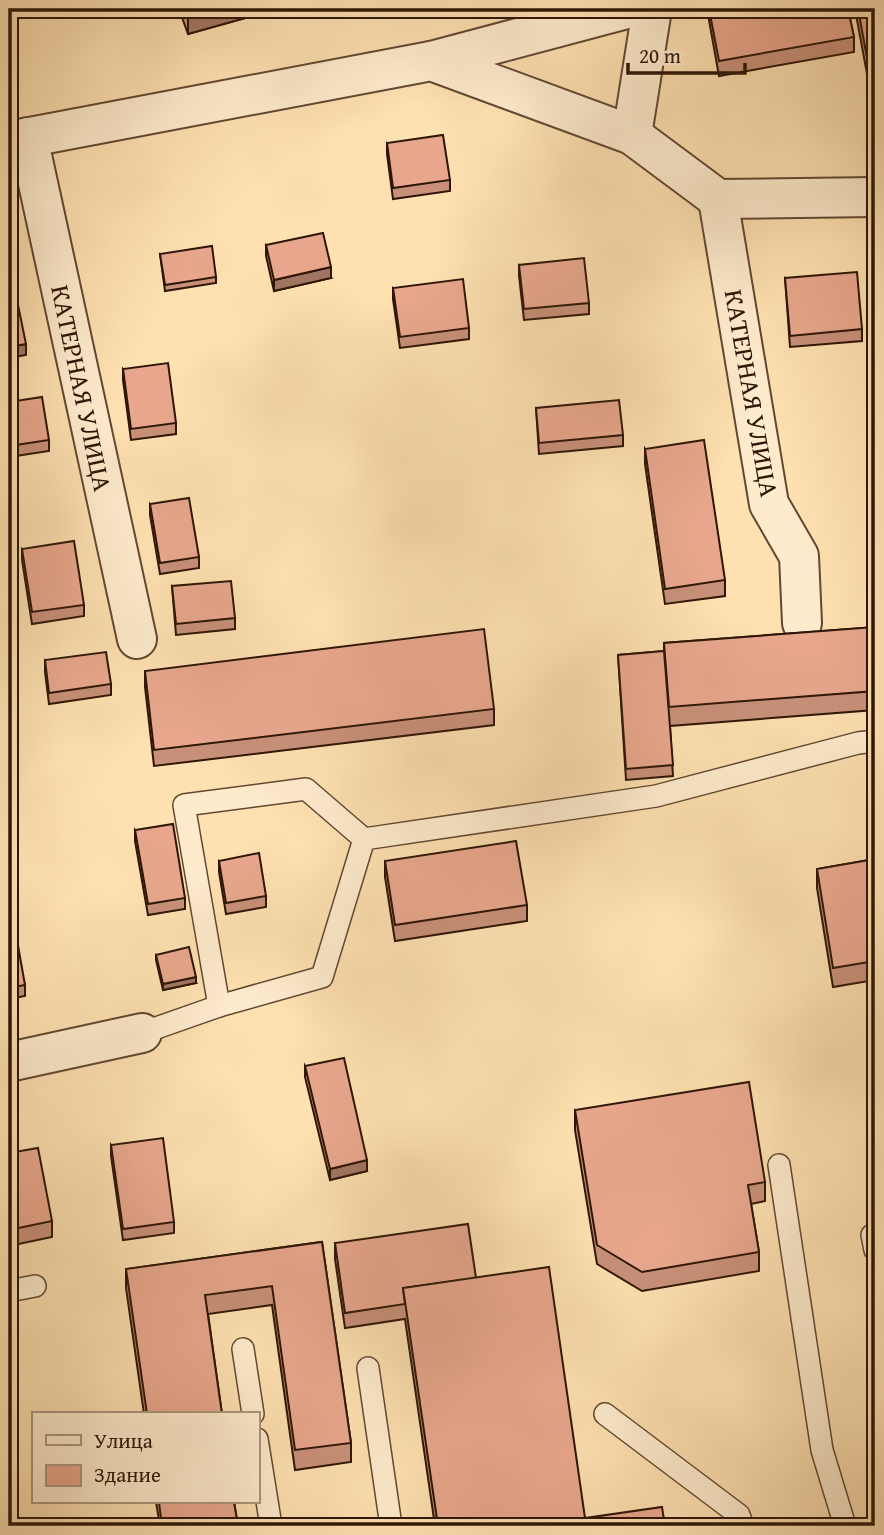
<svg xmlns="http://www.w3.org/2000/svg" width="884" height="1535" font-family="'Gentium Book Plus',serif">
	<rect width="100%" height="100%" fill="#fee0b1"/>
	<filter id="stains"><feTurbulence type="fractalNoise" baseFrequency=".00286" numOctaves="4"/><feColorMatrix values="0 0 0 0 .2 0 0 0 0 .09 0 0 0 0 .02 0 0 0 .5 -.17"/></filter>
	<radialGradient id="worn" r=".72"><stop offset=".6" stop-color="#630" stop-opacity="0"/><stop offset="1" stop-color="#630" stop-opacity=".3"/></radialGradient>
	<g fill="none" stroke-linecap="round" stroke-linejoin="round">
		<g stroke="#624832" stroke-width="24">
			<g id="service">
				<polyline points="219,1006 184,805 306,789 364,839"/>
				<polyline points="142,1033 219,1006 322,977 364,839 656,796 858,743 875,741"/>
				<polyline points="779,1165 822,1450 845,1526"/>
				<polyline points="872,1235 875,1250"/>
				<polyline points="9,1291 35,1286"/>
				<polyline points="243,1349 253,1414"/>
				<polyline points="368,1368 391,1526"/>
				<polyline points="605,1414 739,1515 743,1526"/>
				<polyline points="257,1439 271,1526"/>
			</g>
		</g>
		<g stroke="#624832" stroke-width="42">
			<g id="minor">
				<polyline points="431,61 627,9"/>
				<polyline points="632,135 652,9"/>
				<polyline points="28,137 137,639"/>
				<polyline points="9,141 431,61 632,135 718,199 875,197"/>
				<polyline points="718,199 769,504 799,556 802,623"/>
				<polyline points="9,1062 142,1033"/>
			</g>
		</g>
		<use href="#service" stroke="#feebcc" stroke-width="21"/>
		<use href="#minor" stroke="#feebcc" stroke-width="38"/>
	</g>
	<g fill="#c89079" stroke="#2e1607" stroke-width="2">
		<polygon points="179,9 249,9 249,17 188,34"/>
		<polygon points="707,9 848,9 854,37 854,52 719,76"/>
		<polygon points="855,9 875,9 875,117"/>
		<polygon points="387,143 450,180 450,191 393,199 387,154"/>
		<polygon points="266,245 331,278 274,291 266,256"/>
		<polygon points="160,254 216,277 216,283 165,291"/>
		<polygon points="519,265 589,303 589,314 524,320 519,276"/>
		<polygon points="785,278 862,329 862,341 790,347"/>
		<polygon points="393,288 469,328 469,339 400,348 393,299"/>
		<polygon points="123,369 176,423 176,434 131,440 123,380"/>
		<polygon points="9,402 49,440 49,451 9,457"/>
		<polygon points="536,408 623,435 623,446 539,454"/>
		<polygon points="645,449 725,580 725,596 665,604 645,464"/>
		<polygon points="150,504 199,557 199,568 160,574 150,515"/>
		<polygon points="22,549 84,605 84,616 32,624 22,560"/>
		<polygon points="172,586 235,618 235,629 176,635"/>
		<polygon points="875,627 875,710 670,726 673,776 626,780 618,655 664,651 664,643"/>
		<polygon points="45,660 111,684 111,695 49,704 45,672"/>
		<polygon points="145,671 494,709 494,725 154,766 145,687"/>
		<polygon points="135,830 185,898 185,909 148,915 135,841"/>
		<polygon points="875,859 875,980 833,987 817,888 817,869"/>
		<polygon points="219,861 266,896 266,907 226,914 219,872"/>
		<polygon points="385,861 527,905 527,921 395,941 385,877"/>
		<polygon points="9,924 25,985 25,996 9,999"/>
		<polygon points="156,955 196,983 163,990 156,960"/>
		<polygon points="305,1066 367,1171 330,1180 305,1077"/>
		<polygon points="575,1110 765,1182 765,1201 751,1204 759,1252 759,1271 642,1291 597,1264 575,1130"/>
		<polygon points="111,1145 174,1222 174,1233 123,1240 111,1156"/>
		<polygon points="9,1153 52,1221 52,1237 9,1246"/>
		<polygon points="322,1242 351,1443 351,1462 295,1470 272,1305 208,1314 222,1414 144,1414 126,1288 126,1269"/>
		<polygon points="335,1243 476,1278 585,1518 665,1526 435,1526 405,1319 345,1328 335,1259"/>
		<polygon points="156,1502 234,1502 238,1526 160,1526"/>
	</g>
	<g fill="#a27563" stroke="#2e1607" stroke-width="2">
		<polygon points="210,9 249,9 249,17 188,34 188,15"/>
		<polygon points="331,267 331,278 274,291 274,280"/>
		<polygon points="26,344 26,355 9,358 9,347"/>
		<polygon points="196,977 196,983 163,990 163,984"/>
		<polygon points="367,1160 367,1171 330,1180 330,1169"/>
	</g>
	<g fill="#e8a78d" stroke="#2e1607" stroke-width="2">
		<polygon points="186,9 210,9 188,15"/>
		<polygon points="709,9 848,9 854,37 719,61"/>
		<polygon points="858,9 875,9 875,101"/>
		<polygon points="443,135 450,180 393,188 387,143"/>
		<polygon points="323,233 331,267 274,280 266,245"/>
		<polygon points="212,246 216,277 165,285 160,254"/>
		<polygon points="584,258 589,303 524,309 519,265"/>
		<polygon points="857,272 862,329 790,336 785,278"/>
		<polygon points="463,279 469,328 400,337 393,288"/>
		<polygon points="17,300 26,344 9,347 9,301"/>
		<polygon points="168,363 176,423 131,429 123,369"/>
		<polygon points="42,397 49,440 9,446 9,402"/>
		<polygon points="619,400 623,435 539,443 536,408"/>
		<polygon points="704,440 725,580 665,589 645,449"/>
		<polygon points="189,498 199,557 160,563 150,504"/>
		<polygon points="74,541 84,605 32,612 22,549"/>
		<polygon points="231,581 235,618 176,624 172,586"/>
		<polygon points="875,627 875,691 669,707 664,643"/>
		<polygon points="484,629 494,709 154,750 145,671"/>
		<polygon points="664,651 673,765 626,769 618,655"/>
		<polygon points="106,652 111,684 49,693 45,660"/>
		<polygon points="173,824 185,898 148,904 135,830"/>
		<polygon points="516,841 527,905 395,925 385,861"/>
		<polygon points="259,853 266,896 226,903 219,861"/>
		<polygon points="875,859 875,961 833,968 817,869"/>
		<polygon points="14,923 25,985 9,988 9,924"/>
		<polygon points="189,947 196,977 163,984 156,955"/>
		<polygon points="344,1058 367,1160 330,1169 305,1066"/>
		<polygon points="749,1082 765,1182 748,1185 759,1252 642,1272 597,1245 575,1110"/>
		<polygon points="163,1138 174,1222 123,1229 111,1145"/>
		<polygon points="38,1148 52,1221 9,1230 9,1153"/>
		<polygon points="468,1224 476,1278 403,1288 405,1304 345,1313 335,1243"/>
		<polygon points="322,1242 351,1443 295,1450 272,1286 205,1295 222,1414 147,1414 126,1269"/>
		<polygon points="549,1267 585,1518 662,1507 665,1526 438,1526 403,1288"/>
		<polygon points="159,1502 234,1502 238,1526 162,1526"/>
	</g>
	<g text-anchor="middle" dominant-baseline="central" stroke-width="6" stroke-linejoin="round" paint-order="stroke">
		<g font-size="26" fill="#2e1607" stroke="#feebcc">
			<text transform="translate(82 388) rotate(78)">КАТЕРНАЯ УЛИЦА</text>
			<text transform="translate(752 393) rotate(80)">КАТЕРНАЯ УЛИЦА</text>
		</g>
	</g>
	<rect width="884" height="1535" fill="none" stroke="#fee0b1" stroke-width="35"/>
	<rect x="10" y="10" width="863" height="1514" fill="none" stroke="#2e1607" stroke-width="3.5"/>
	<rect x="18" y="18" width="849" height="1500" fill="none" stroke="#2e1607" stroke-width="2"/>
	<rect x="32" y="1412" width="228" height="91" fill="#feebcc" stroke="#ab967d" stroke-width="2"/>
	<rect x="46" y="1435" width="35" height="10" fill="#feebcc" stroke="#ab967d" stroke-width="2"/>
	<text x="94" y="1448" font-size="21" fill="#2e1607">Улица</text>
	<rect x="46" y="1465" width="35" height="21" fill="#e8a78d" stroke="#ab967d" stroke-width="2"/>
	<text x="94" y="1482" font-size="21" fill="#2e1607">Здание</text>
	<path d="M628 63v10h117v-10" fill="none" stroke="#2e1607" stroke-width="3.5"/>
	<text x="639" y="63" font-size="21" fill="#2e1607" stroke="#feebcc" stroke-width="5" paint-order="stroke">20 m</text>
	<rect width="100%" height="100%" filter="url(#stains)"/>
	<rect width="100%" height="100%" fill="url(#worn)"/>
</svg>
